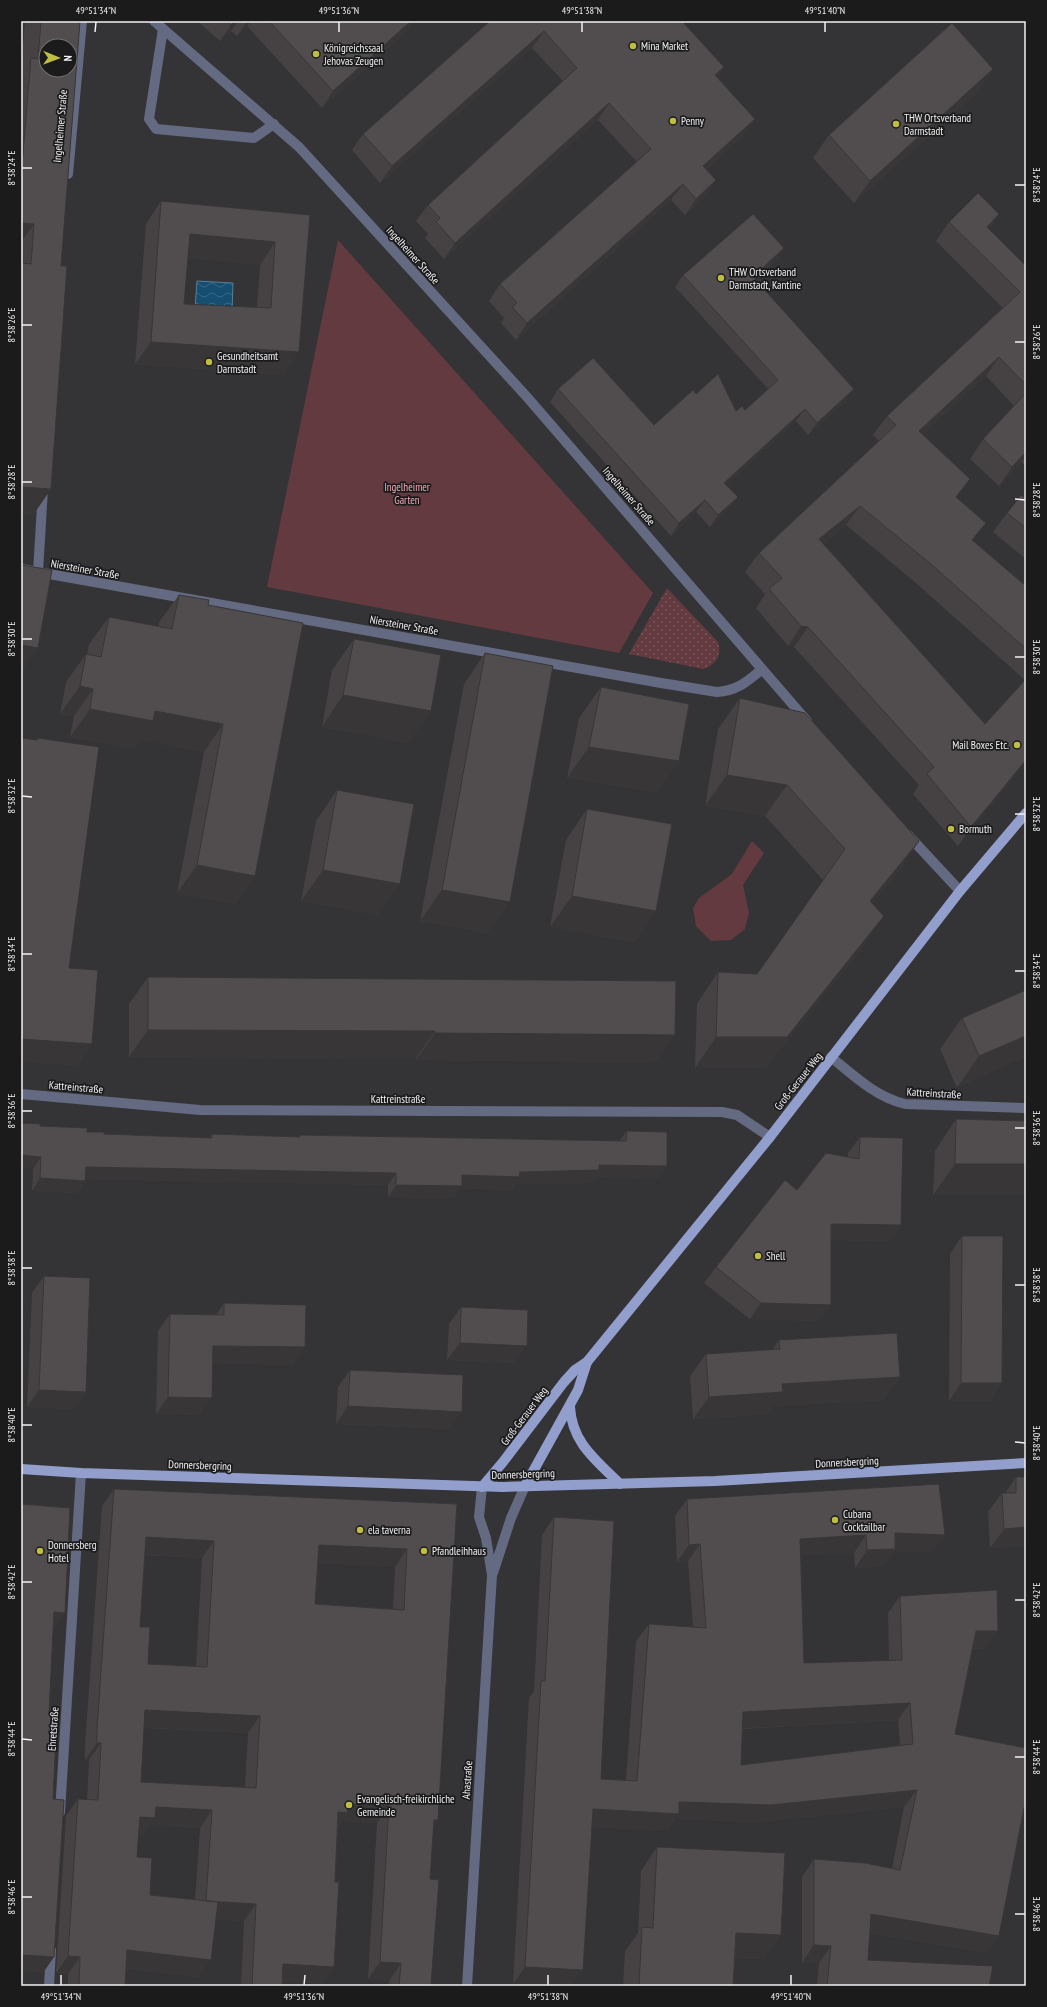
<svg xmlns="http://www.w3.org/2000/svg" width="1047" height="2007" font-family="'PT Sans Narrow',sans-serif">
	<defs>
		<pattern id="grass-dots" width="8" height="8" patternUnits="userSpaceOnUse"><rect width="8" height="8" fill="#643a41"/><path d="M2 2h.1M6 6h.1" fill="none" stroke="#7b575d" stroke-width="1.8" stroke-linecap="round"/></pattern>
		<pattern id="water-waves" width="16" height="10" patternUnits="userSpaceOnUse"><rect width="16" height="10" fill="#154e70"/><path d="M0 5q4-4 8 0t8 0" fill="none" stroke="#386885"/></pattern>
	</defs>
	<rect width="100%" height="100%" fill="#343336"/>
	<path fill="url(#grass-dots)" d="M667,588L718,642C722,655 716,665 703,669L629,654Z"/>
	<g fill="#643a41">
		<polygon points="338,240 653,593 619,653 267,587"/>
		<polygon points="752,841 764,853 743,885 749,913 745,929 731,940 711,941 696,926 693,908 699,898 732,874"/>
	</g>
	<polygon fill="url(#water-waves)" stroke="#577f98" points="197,281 233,283 232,311 195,309"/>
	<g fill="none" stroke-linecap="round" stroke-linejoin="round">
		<g stroke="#636a81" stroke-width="10">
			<polyline points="154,21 299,147 527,397 807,721"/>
			<polyline points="163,29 149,119 156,129 254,138 274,124"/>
			<polyline points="68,174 82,21"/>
			<path d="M21,569L661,683L717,692C736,691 747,682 761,670"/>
			<polyline points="38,572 43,489"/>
			<polyline points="908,835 960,891"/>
			<path d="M831,1057C854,1076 876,1097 905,1104L1026,1108"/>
			<polyline points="21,1094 200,1110 722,1112 737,1115 770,1137"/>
			<polyline points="493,1573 511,1518 525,1486"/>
			<polyline points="60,1812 81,1473"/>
			<polyline points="49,1986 51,1950"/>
			<polyline points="467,1986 492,1575 486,1538 479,1517 482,1487"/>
		</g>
		<g stroke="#929fcd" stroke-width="10">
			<path d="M570,1407C572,1443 596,1460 620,1484"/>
			<polyline points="21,1469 81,1473 503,1487 715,1481 1026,1463"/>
			<polyline points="525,1486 578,1390 587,1362"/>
			<polyline points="482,1487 503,1462 564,1382 575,1370 587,1362 770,1137 960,891 1026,813"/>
		</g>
	</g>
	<g fill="#464244" fill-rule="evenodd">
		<polygon points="25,21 80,21 61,266 51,489 33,515 21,514 21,71"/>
		<polygon points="197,21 414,21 407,31 322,108 247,26 237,36 231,31 220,41"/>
		<polygon points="490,21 724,67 717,77 744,135 706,170 716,180 705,197 685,215 671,200 516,340 501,323 504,318 489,301 500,284 637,162 598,120 444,259 425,238 428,234 416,221 428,205 563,81 532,48 380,183 352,150 363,134"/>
		<polygon points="993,69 978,92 854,203 813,158 829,135"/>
		<path d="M161,201L310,215L284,375L135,364L146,224ZM188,258L260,265L257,308L184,304Z"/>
		<path d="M999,214L989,229L1026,266V466L1021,462L999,486L970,459L983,439L1014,406L986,376L922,435L957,497L973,541L1026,586V762L958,846L913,794L919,785L794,647L788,646L756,608L765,594L745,572L759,553L879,441L873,435L887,416L1003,308L936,241L949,222ZM846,525L917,584L1025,680L985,724L823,544Z"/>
		<polygon points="784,248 776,260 755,279 846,401 808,435 796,421 726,485 738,497 729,509 710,527 696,512 671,536 550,402 558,389 654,425 696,394 736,411 745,410 768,389 675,287 683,275"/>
		<polygon points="1026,499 1026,559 993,532 1007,513"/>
		<polygon points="179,595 208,605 303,623 236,904 177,893 204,752 141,740 134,749 70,737 74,716 60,714 66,682 86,654 87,655 89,644 109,617 159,626 159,622"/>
		<polygon points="354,639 409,743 322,727 332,670"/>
		<polygon points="485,653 488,933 420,921 464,684"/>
		<polygon points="601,687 679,761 657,792 567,778 579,718"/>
		<polygon points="740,698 919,841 898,872 872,903 863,947 765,1068 695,1068 697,1004 718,972 757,974 823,880 765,816 705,806 718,729"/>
		<polygon points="337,790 378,915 301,901 316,821"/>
		<polygon points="587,809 656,911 634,942 550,927 566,840"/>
		<polygon points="148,977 657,1062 416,1060 416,1058 129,1057 129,1004"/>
		<polygon points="1026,990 957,1088 940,1049 962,1018"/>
		<polygon points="956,1119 1026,1121 933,1195 935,1151"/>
		<polygon points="40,1126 87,1132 104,1134 209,1138 212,1134 298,1137 300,1135 619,1141 627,1131 667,1166 658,1178 594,1177 591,1183 515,1184 511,1190 461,1188 453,1198 388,1197 388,1185 85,1179 85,1181 77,1193 32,1191 33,1169"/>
		<polygon points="860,1137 901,1225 890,1241 831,1240 820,1321 750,1319 704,1283 716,1267 797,1190 848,1157 848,1153"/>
		<polygon points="962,1236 1002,1383 990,1401 949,1401 950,1254"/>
		<polygon points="44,1276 86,1392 73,1409 27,1407 32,1293"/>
		<polygon points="224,1303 293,1365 213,1363 200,1415 156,1414 158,1331 170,1314 216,1315"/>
		<polygon points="461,1307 514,1363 447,1360 449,1324"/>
		<polygon points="779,1340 900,1377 884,1400 773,1406 767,1414 693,1419 690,1376 706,1354 772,1350"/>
		<polygon points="350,1370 449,1429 336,1424 338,1387"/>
		<polygon points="1016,1477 1026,1546 990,1548 988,1512 1002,1493 1005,1493"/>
		<path d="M114,1489L457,1504L438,1820L433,1827L430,1879L431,1984L444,1986H388L389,1981L368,1979L377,1823L341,1821L338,1827L335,1882L334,1967L322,1984L282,1981V1986H241L244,1921L216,1919L199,1977L126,1969L125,1986H68V1974L56,1973L66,1816L78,1799L87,1800L89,1760H85V1745L102,1506ZM145,1555L202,1558L196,1666L148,1664L140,1627ZM318,1563L395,1567L393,1609L315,1604ZM144,1728L248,1733L245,1787L141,1782ZM150,1825L200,1828L195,1900L150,1895L137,1857L138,1835H143Z"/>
		<path d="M687,1499L945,1535L932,1552L894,1551L883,1566L855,1568L854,1553L801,1555L804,1663L889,1661L888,1613L900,1596L986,1649H973L955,1734L987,1953L870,1933L868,1960L989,1986H817L819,1963H802V1877L814,1859L892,1868L904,1807L758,1822L675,1819L667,1831L592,1827L583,1970L513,1984L529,1698L534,1691L542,1535L554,1517L601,1779L626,1780L636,1641L649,1624L693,1627L688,1561L677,1562L675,1516ZM898,1720L900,1745L741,1765L742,1729Z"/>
		<polygon points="657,1847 764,1959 735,1958 733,1986 623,1986 625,1951 638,1933 641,1871"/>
	</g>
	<g fill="#393637">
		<polygon points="235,21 238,21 231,31 220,41 231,25"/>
		<polygon points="247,21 251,21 247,26 237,36"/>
		<polygon points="411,21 414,21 407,31 322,108 333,91"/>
		<polygon points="544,31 532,48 380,183 392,166"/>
		<polygon points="724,67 713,83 715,75"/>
		<polygon points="993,69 978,92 854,203 870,181"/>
		<polygon points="609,103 598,120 444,259 455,243"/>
		<polygon points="755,119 744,135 692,183 703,166"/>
		<polygon points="716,180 705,197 685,215 696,199"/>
		<polygon points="683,184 671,200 516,340 527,323"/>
		<polygon points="999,214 985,234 973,246 987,227"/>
		<polygon points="21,223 34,224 21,242"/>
		<polygon points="190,234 275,242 260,265 174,257"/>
		<polygon points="784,248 776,260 745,289 753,277"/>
		<polygon points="151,342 299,352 284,375 135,364"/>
		<polygon points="999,357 986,376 905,451 919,431"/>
		<polygon points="854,389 846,401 808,435 817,423"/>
		<polygon points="805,409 796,421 716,495 724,483"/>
		<polygon points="1026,452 1026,455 1021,462 999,486 1012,467"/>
		<polygon points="21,487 51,489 33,515 21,514"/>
		<polygon points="738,497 729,509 710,527 718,515"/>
		<polygon points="705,500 696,512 671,536 679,523"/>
		<polygon points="860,506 846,525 805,558 819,539"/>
		<polygon points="986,523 972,542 972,540"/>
		<polygon points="801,626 808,627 794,647 788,646"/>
		<polygon points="21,645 38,648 23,670 21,669"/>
		<polygon points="80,686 93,689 74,716 60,714"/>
		<polygon points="343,695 431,711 409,743 322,727"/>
		<polygon points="90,709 155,711 223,724 204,752 141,740 134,749 70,737"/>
		<polygon points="589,747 679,761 657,792 567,778"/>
		<polygon points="1026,760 1026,762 958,846 971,827"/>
		<polygon points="727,775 787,785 765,816 705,806"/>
		<polygon points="919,841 898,872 848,932 870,901"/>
		<polygon points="197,865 255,876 236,904 177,893"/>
		<polygon points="323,870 400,884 378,915 301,901"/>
		<polygon points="442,890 510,902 488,933 420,921"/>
		<polygon points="572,896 656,911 634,942 550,927"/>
		<polygon points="884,916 863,947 765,1068 695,1068 716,1037"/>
		<polygon points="148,1030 435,1031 416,1058 129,1057"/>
		<polygon points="435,1033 675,1035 657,1062 416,1060"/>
		<polygon points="1026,1036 1026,1057 957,1088 979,1056"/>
		<polygon points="21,1039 92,1044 77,1066 21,1062"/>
		<polygon points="21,1155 41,1157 33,1169 21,1168"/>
		<polygon points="955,1164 1026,1164 1026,1195 933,1195"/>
		<polygon points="599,1165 667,1166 658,1178 594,1177 591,1183 515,1184 511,1190 461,1188 453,1198 388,1197 396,1185 462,1175 520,1172"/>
		<polygon points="86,1167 396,1173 388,1185 77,1179"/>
		<polygon points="40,1178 85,1181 77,1193 32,1191"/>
		<polygon points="831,1224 901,1225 890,1241 820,1240"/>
		<polygon points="761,1303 831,1305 820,1321 750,1319"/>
		<polygon points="460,1343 527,1346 514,1363 447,1360"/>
		<polygon points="213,1346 305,1347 293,1365 201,1363"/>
		<polygon points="900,1377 884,1400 773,1406 767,1414 693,1419 709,1397 782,1384"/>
		<polygon points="961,1383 1002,1383 990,1401 949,1401"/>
		<polygon points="39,1390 86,1392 73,1409 27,1407"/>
		<polygon points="168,1397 212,1398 200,1415 156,1414"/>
		<polygon points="348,1406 462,1412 449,1429 336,1424"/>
		<polygon points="1026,1527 1026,1546 990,1548 1004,1529"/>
		<polygon points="895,1533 945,1535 932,1552 894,1551 883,1566 855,1568 867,1550"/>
		<polygon points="866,1535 854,1553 788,1556 800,1539"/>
		<polygon points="146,1537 214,1541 202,1558 134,1554"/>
		<polygon points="700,1544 688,1561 677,1562 689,1545"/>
		<polygon points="319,1545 407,1549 395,1567 307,1563"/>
		<polygon points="54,1612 65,1613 54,1629 43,1628"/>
		<polygon points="976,1631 998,1631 986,1649 964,1648"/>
		<polygon points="910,1703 898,1720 731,1729 743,1712"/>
		<polygon points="145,1710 260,1716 248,1733 133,1727"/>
		<polygon points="97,1743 101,1743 89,1760 85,1760"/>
		<polygon points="917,1790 904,1807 758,1822 675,1819 667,1831 581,1827 593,1809 679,1802"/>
		<polygon points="348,1804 389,1806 377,1823 341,1821 335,1830 338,1812"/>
		<polygon points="156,1807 212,1810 200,1828 150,1825 143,1835 128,1834 140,1817"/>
		<polygon points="434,1820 438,1820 426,1837"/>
		<polygon points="206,1901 256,1904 244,1921 194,1918"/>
		<polygon points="871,1914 999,1936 987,1953 859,1932"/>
		<polygon points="736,1933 781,1935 764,1959 719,1957"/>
		<polygon points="814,1945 831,1946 819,1963 802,1963"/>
		<polygon points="127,1950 211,1960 199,1977 115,1968"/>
		<polygon points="21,1955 54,1957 43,1973 21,1971"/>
		<polygon points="68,1956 80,1957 68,1974 56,1973"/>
		<polygon points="380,1962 401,1963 389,1981 368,1979"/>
		<polygon points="283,1964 334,1967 322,1984 271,1981"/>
		<polygon points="525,1967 583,1970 572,1986 549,1986 513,1984"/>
	</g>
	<g fill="#514d4f" stroke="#393637" fill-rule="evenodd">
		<path d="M41,21H80L61,266H67L51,489L21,487V263L31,264L34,224L21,223V177L31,58L38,59ZM46,46H70V70H46Z"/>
		<polygon points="227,21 235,21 231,25"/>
		<polygon points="269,21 411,21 333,91"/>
		<polygon points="490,21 682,21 724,67 715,75 755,119 703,166 716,180 696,199 683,184 527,323 512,307 517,303 500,284 651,149 609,103 455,243 436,222 440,218 428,205 577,68 544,31 392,166 363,134"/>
		<polygon points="952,23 993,69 870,181 829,135"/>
		<polygon points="978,193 999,214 987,227 1026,266 1026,385 999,357 919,431 970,479 956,497 986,523 972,540 1026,586 1026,649 931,564 860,506 819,539 985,724 1026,679 1026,760 971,827 927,774 934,767 808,627 801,626 769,589 782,578 759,553 896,425 887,416 1020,292 949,222"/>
		<path d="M161,201L310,215L299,352L151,342ZM190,234L275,242L271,308L184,304Z"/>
		<polygon points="753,214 784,248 753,277 854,389 817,423 805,409 724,483 738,497 718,515 705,500 679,523 558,389 593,358 654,425 693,390 696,394 718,374 736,411 742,406 745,410 778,380 683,275"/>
		<polygon points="1026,393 1026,452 1012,467 983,439"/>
		<polygon points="1021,495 1026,499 1026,528 1007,513"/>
		<polygon points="21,565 52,570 38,648 21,645"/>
		<polygon points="179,595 209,600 208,605 303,623 255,876 197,865 223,724 155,711 153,721 90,709 93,689 80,686 86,654 101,657 109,617 172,629"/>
		<polygon points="354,639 441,655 431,711 343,695"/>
		<polygon points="485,653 553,666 510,902 442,890"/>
		<polygon points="601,687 689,704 679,761 589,747"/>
		<polygon points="740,698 805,713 919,841 870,901 884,916 787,1037 716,1037 718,972 757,974 845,849 787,785 727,775"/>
		<polygon points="21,738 37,740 38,738 99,747 69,968 98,970 92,1044 21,1039"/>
		<polygon points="337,790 414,804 400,884 323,870"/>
		<polygon points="587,809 672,824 656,911 572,896"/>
		<polygon points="148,977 676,981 675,1035 435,1033 435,1031 148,1030"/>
		<polygon points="1026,990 1026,1036 979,1056 962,1018"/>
		<polygon points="956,1119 1026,1121 1026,1164 955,1164"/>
		<polygon points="21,1123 40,1124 40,1126 87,1128 87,1132 104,1132 104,1134 212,1138 212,1134 300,1137 300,1135 626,1141 627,1131 667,1132 667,1166 599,1165 599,1170 520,1172 519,1177 462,1175 462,1186 396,1185 396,1173 86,1167 85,1181 40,1178 41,1157 21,1155"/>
		<polygon points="860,1137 903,1138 901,1225 831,1224 831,1305 761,1303 716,1267 785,1180 797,1190 826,1153 859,1159"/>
		<polygon points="962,1236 1003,1236 1002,1383 961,1383"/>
		<polygon points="44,1276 90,1278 86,1392 39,1390"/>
		<polygon points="224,1303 306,1305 305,1347 213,1346 212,1398 168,1397 170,1314 224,1315"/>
		<polygon points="461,1307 528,1310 527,1346 460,1343"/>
		<polygon points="897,1333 900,1377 782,1384 783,1392 709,1397 706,1354 780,1349 779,1340"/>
		<polygon points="350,1370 463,1375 462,1412 348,1406"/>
		<polygon points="1016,1477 1026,1477 1026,1527 1004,1529 1002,1493 1016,1493"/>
		<path d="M939,1484L945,1535L895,1533V1549L867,1550L866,1535L800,1539L804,1663L902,1660L900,1596L997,1590L998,1631H976L955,1734L1026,1748V1798L999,1936L871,1914L868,1960L993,1966L989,1986H827L831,1946L814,1945V1859L865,1863L900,1870L917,1790L771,1805L679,1802V1814L593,1809L583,1970L525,1967L541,1681H545L554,1517L614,1521L601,1779L637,1781L649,1624L706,1628L700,1544L689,1545L687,1499ZM910,1703L913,1744L741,1765L743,1712Z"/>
		<path d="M114,1489L457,1504L438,1820H434L430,1879L439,1880L431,1984L444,1985V1986H399L401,1963L380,1962L389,1806L348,1804L347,1813L338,1812L335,1882H339L334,1967L283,1964L282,1986H252L256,1904L206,1901L212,1810L156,1807L155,1818L140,1817L137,1857L152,1858L150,1895L218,1902L211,1960L127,1950L125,1986H79L80,1957L68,1956L78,1799L98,1800L101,1743H97V1728ZM146,1537L214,1541L207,1667L148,1664L150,1627H140ZM319,1545L407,1549L404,1610L315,1604ZM145,1710L260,1716L256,1788L141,1782Z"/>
		<polygon points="21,1504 70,1508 65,1613 54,1612 49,1713 57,1714 53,1799 64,1800 54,1957 21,1955"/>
		<polygon points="657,1847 785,1853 781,1935 736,1933 733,1986 639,1986 642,1927 653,1928"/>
	</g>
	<path fill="none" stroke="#f2f1f4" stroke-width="1.5" d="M95,32L96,22M339,32V22M582,32V22M825,32V22M22,168H32M1015,185H1025M22,325H32M1015,342H1025M22,482H32M1015,499L1025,500M22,639H32M1015,657H1025M22,796L32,797M1015,814H1025M22,954H32M1015,971H1025M22,1111H32M1015,1128H1025M22,1268H32M1015,1285H1025M22,1425H32M1015,1442L1025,1443M22,1582H32M1015,1600H1025M22,1739L32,1740M1015,1757H1025M22,1897H32M1015,1914H1025M61,1985V1975M304,1985L305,1975M548,1985V1975M791,1985V1975"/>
	<g fill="#c0be41" stroke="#1b1b1c" stroke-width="1.5">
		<circle cx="633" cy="46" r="4"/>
		<circle cx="316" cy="54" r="4"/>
		<circle cx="673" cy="121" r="4"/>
		<circle cx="896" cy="124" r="4"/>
		<circle cx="721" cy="278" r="4"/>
		<circle cx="209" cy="362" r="4"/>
		<circle cx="1017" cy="745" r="4"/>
		<circle cx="951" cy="829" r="4"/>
		<circle cx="758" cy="1256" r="4"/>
		<circle cx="835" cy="1520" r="4"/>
		<circle cx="360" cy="1530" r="4"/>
		<circle cx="40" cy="1551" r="4"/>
		<circle cx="424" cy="1551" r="4"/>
		<circle cx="349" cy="1805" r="4"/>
	</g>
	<g text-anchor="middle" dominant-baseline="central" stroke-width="3.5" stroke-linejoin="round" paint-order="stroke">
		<g font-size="11" fill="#f2f1f4" stroke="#1b1b1c" text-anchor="start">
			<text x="641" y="46">Mina Market</text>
			<text x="324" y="48">Königreichssaal<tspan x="324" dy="13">Jehovas Zeugen</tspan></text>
			<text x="904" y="118">THW Ortsverband<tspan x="904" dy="13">Darmstadt</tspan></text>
			<text x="681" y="121">Penny</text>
			<text x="729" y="272">THW Ortsverband<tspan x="729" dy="13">Darmstadt, Kantine</tspan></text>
			<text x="217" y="356">Gesundheitsamt<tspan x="217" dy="13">Darmstadt</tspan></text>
			<text x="1009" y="745" text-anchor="end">Mail Boxes Etc.</text>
			<text x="959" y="829">Bormuth</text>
			<text x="766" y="1256">Shell</text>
			<text x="843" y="1514">Cubana<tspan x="843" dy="13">Cocktailbar</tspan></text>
			<text x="368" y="1530">ela taverna</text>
			<text x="48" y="1545">Donnersberg<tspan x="48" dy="13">Hotel</tspan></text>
			<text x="432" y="1551">Pfandleihhaus</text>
			<text x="357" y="1799">Evangelisch-freikirchliche<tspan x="357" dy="13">Gemeinde</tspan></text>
		</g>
		<g font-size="11" fill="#f2f1f4" stroke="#1b1b1c">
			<text transform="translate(60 126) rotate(-85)">Ingelheimer Straße</text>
			<text transform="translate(413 255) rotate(48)">Ingelheimer Straße</text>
			<text transform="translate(629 496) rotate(49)">Ingelheimer Straße</text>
			<text transform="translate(85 569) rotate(10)">Niersteiner Straße</text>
			<text transform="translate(404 625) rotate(10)">Niersteiner Straße</text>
			<text transform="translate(798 1081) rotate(-52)">Groß-Gerauer Weg</text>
			<text transform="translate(76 1087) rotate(5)">Kattreinstraße</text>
			<text transform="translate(934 1093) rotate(3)">Kattreinstraße</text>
			<text x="398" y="1099">Kattreinstraße</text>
			<text transform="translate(524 1416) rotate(-53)">Groß-Gerauer Weg</text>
			<text transform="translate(847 1462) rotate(-3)">Donnersbergring</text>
			<text transform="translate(200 1465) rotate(2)">Donnersbergring</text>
			<text transform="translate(523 1474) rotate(-2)">Donnersbergring</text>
			<text transform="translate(53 1729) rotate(-86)">Ehretstraße</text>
			<text transform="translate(467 1780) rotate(-86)">Ahastraße</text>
		</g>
		<g font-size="11" fill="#f6abb5" stroke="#1b1b1c">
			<text x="407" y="487">Ingelheimer<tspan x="407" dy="13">Garten</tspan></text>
		</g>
	</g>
	<rect width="1047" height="2007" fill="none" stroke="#1b1b1c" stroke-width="44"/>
	<g transform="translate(58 58) rotate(91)"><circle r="19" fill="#1b1b1c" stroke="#717172"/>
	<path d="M0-3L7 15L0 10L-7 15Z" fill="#c0be41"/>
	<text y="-6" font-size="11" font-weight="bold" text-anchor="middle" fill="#f2f1f4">N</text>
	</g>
	<rect x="22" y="22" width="1003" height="1963" fill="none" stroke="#f2f1f4" stroke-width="1.5"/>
	<g font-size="10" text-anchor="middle" fill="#f2f1f4">
		<text x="96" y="14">49°51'34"N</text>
		<text x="339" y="14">49°51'36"N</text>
		<text x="582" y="14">49°51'38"N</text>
		<text x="825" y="14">49°51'40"N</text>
		<text transform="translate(11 168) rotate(-90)" y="4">8°38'24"E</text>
		<text transform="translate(1036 185) rotate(-90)" y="4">8°38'24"E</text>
		<text transform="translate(11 325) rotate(-90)" y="4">8°38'26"E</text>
		<text transform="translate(1036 342) rotate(-90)" y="4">8°38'26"E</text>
		<text transform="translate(11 482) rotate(-90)" y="4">8°38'28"E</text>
		<text transform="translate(1036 500) rotate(-90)" y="4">8°38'28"E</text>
		<text transform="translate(11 639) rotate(-90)" y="4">8°38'30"E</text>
		<text transform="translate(1036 657) rotate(-90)" y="4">8°38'30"E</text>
		<text transform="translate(11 796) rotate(-90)" y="4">8°38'32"E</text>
		<text transform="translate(1036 814) rotate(-90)" y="4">8°38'32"E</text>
		<text transform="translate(11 954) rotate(-90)" y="4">8°38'34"E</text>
		<text transform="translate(1036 971) rotate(-90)" y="4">8°38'34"E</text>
		<text transform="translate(11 1111) rotate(-90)" y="4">8°38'36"E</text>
		<text transform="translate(1036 1128) rotate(-90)" y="4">8°38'36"E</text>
		<text transform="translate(11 1268) rotate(-90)" y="4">8°38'38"E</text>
		<text transform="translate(1036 1285) rotate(-90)" y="4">8°38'38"E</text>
		<text transform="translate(11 1425) rotate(-90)" y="4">8°38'40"E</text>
		<text transform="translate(1036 1443) rotate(-90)" y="4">8°38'40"E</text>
		<text transform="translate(11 1582) rotate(-90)" y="4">8°38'42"E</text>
		<text transform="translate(1036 1600) rotate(-90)" y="4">8°38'42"E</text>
		<text transform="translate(11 1739) rotate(-90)" y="4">8°38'44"E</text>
		<text transform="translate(1036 1757) rotate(-90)" y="4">8°38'44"E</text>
		<text transform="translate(11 1897) rotate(-90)" y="4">8°38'46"E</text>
		<text transform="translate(1036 1914) rotate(-90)" y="4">8°38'46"E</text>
		<text x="61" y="2000">49°51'34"N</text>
		<text x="304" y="2000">49°51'36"N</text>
		<text x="548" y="2000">49°51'38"N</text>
		<text x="791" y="2000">49°51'40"N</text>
	</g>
</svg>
